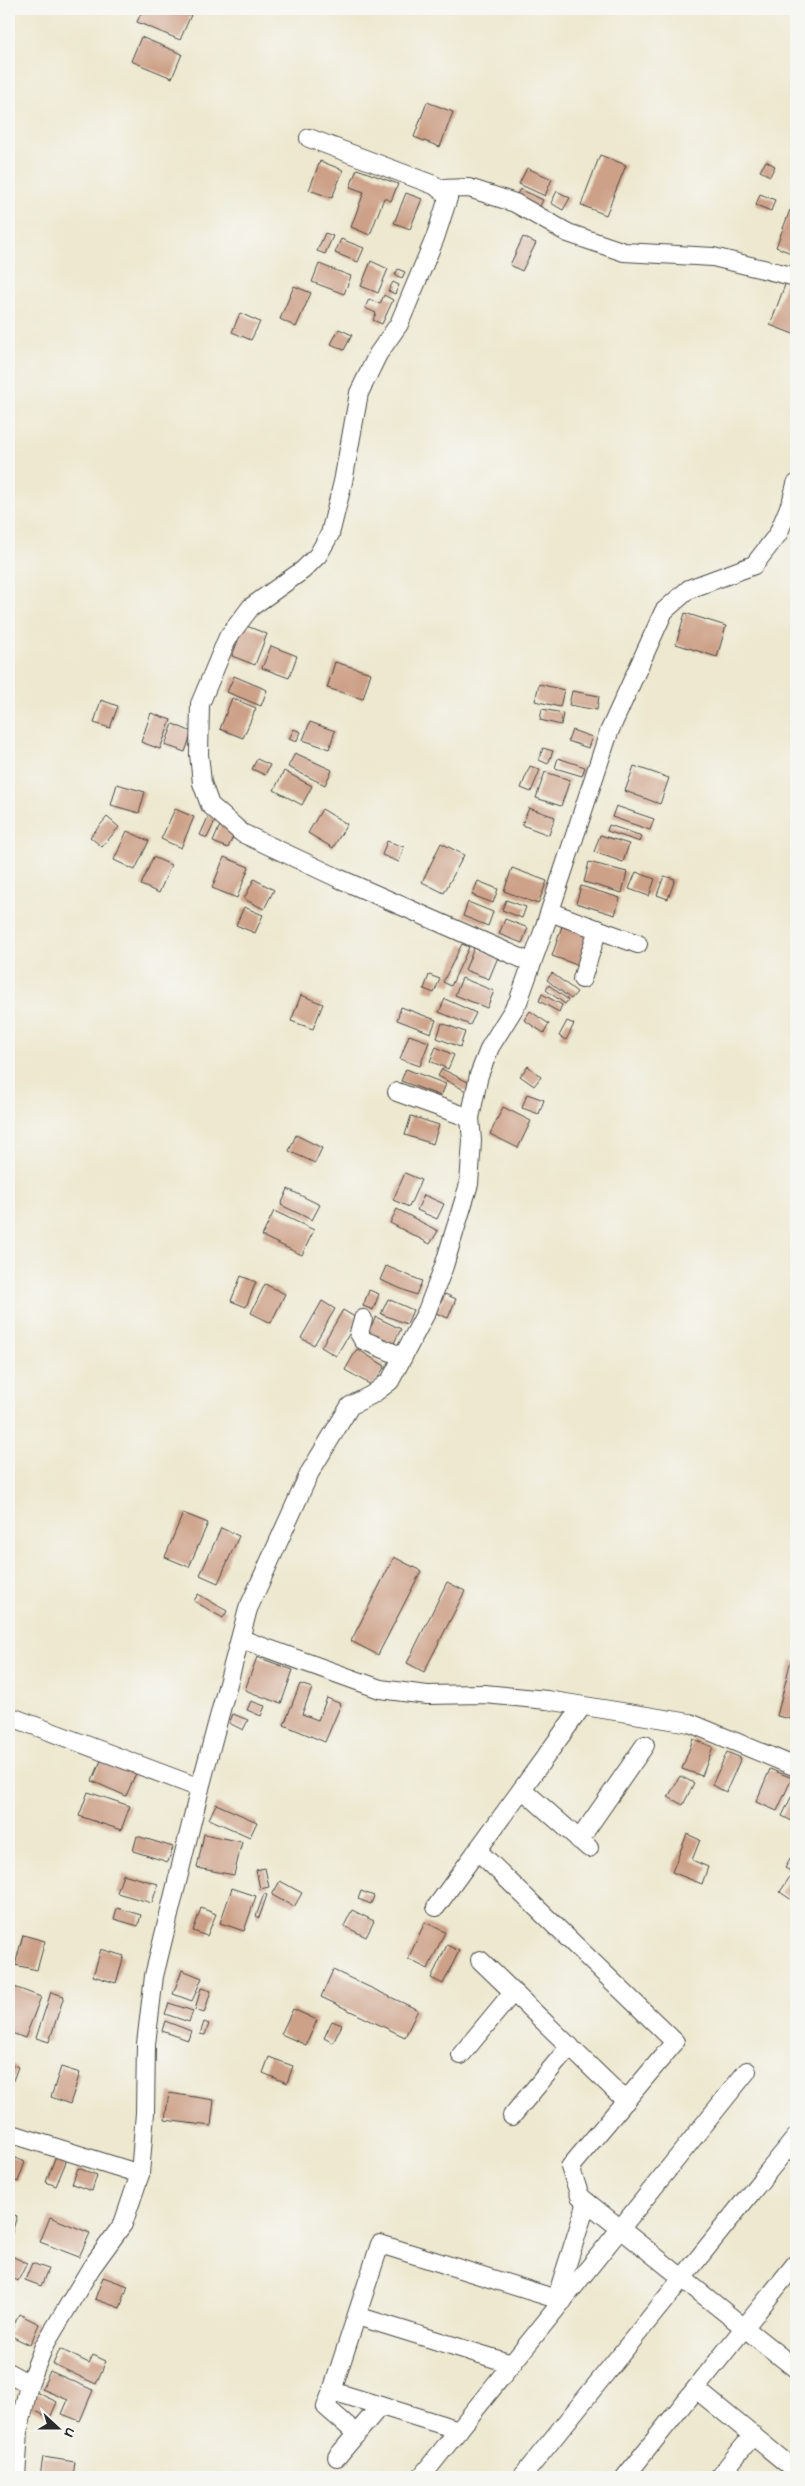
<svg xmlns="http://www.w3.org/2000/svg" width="805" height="2486" font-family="'Architects Daughter',sans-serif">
	<rect width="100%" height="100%" fill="#f6f6f2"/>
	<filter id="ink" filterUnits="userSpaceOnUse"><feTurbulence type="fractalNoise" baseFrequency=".02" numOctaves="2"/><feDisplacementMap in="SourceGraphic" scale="10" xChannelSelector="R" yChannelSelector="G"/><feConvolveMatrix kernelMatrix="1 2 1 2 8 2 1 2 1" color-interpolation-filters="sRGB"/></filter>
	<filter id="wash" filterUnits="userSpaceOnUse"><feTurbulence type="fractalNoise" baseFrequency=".0096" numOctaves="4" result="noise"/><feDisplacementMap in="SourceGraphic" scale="20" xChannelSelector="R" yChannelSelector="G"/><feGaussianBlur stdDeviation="1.12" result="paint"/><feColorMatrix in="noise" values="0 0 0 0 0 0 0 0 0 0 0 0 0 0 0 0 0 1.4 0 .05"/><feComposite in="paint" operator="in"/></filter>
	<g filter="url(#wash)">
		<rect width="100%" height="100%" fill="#ede8cf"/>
		<g id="blocks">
			<g fill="#cda188">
				<polygon points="143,9 177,9 191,15 180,40 137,22"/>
				<polygon points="141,37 182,54 172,78 131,61"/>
				<polygon points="427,102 453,112 440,147 414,137"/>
				<polygon points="600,155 626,165 606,215 581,205"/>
				<polygon points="320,161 343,170 332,198 309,190"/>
				<polygon points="766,161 775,166 770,176 760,171"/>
				<polygon points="527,168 552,179 545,196 519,184"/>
				<polygon points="357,169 398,184 391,201 384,198 370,235 351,227 364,192 350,187"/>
				<polygon points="520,189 543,200 538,210 515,198"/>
				<polygon points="557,191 570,198 563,210 551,203"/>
				<polygon points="406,193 422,199 410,229 394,223"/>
				<polygon points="760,194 775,200 771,211 756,205"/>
				<polygon points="790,210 796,212 796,239 791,253 776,247"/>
				<polygon points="325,233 333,236 325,254 317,251"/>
				<polygon points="523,237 536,243 522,271 510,265"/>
				<polygon points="341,239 364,248 358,262 335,253"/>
				<polygon points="371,261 388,269 378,293 361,286"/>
				<polygon points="319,264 351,276 344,294 312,282"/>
				<polygon points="398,269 405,272 402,278 395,275"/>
				<polygon points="393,282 399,285 395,294 388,291"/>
				<polygon points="786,282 796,286 796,335 770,325"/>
				<polygon points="294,286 311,293 296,327 280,319"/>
				<polygon points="384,295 393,300 382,324 373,320 376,313 365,308 369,299 380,304"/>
				<polygon points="240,313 260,322 251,340 232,332"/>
				<polygon points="339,329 352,335 344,350 331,344"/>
				<polygon points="685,613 726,626 717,657 676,644"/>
				<polygon points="244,625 267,634 255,665 232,656"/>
				<polygon points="271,646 297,656 289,678 262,668"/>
				<polygon points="335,662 371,673 363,699 327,688"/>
				<polygon points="234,676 267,690 261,706 227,692"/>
				<polygon points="539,684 564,690 560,707 535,701"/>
				<polygon points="572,691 599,696 597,710 569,705"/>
				<polygon points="232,698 256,708 243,738 220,729"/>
				<polygon points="101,700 118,706 110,728 94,723"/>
				<polygon points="542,709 563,713 561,725 540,720"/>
				<polygon points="151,713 171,720 160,749 141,742"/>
				<polygon points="310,722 335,731 329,749 303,740"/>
				<polygon points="173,724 192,732 185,752 165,745"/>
				<polygon points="294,729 301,732 296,742 289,739"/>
				<polygon points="572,730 592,737 588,748 568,741"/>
				<polygon points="543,748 553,751 548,764 539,760"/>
				<polygon points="295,753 332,770 325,785 288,767"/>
				<polygon points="558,758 585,767 582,776 555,768"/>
				<polygon points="257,759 270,765 265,775 252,769"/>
				<polygon points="530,766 540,770 531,792 521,788"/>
				<polygon points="634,766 669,778 660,804 625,791"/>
				<polygon points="284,771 312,786 302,805 274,790"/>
				<polygon points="545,772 570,780 561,806 536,798"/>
				<polygon points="117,784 145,792 139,813 111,805"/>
				<polygon points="616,806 654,819 650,830 612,817"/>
				<polygon points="529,808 555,817 549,835 522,825"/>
				<polygon points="175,809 194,817 181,848 161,839"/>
				<polygon points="322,809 347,824 333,848 308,833"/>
				<polygon points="209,815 216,819 207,838 200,835"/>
				<polygon points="107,817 119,827 102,847 90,837"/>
				<polygon points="221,823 236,830 228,848 213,842"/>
				<polygon points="609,825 642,836 640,842 607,831"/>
				<polygon points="127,831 149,841 135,870 114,860"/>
				<polygon points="600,835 629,844 623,862 594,852"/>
				<polygon points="387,841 404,847 399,862 382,855"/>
				<polygon points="441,843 464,855 444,893 422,882"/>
				<polygon points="153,857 171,865 159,893 141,885"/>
				<polygon points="224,857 249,867 237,898 212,888"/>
				<polygon points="589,862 627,872 622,893 584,882"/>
				<polygon points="512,868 547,881 538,904 504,891"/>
				<polygon points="636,872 655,879 649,896 629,889"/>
				<polygon points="664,876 675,879 668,899 657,895"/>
				<polygon points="254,879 274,890 264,909 244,899"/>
				<polygon points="478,881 498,889 493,903 472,895"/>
				<polygon points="581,886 620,898 615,915 576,903"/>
				<polygon points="506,900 526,907 522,918 502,910"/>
				<polygon points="468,902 493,912 488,926 463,916"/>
				<polygon points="244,907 263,915 255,933 236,925"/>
				<polygon points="505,919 528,928 522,943 499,934"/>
				<polygon points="563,923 592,934 580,966 552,956"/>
				<polygon points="462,944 469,947 451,986 443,982"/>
				<polygon points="474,948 498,957 489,979 465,970"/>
				<polygon points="552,973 577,992 571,999 547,980"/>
				<polygon points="429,975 440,979 434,993 424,989"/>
				<polygon points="462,978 494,991 487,1008 455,995"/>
				<polygon points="549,985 568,1000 565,1004 546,990"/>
				<polygon points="542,994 562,1005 559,1012 539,1001"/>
				<polygon points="301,995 323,1004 313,1029 291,1021"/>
				<polygon points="445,999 476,1013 470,1025 439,1012"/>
				<polygon points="401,1007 436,1020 431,1033 397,1020"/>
				<polygon points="530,1011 549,1024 544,1033 524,1020"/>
				<polygon points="567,1021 574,1024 566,1040 559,1036"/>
				<polygon points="442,1023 465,1032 460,1047 437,1038"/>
				<polygon points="409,1035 429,1042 420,1066 400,1059"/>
				<polygon points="436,1047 454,1055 448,1069 430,1061"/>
				<polygon points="528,1066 541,1077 534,1086 520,1076"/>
				<polygon points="406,1069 446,1084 441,1096 401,1081"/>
				<polygon points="442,1069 472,1084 468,1092 438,1076"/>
				<polygon points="527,1094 544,1100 539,1114 522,1108"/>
				<polygon points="503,1107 531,1121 518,1148 490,1134"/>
				<polygon points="411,1116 439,1125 433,1144 405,1135"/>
				<polygon points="296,1135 322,1148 315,1163 289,1151"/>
				<polygon points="405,1173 421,1180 409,1207 393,1200"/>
				<polygon points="288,1189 320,1205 312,1220 281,1205"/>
				<polygon points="424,1195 444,1204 437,1219 417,1210"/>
				<polygon points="397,1209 438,1231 430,1244 390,1223"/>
				<polygon points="274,1211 314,1230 302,1255 262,1236"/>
				<polygon points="386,1266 422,1281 416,1295 380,1280"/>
				<polygon points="241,1276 256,1282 246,1307 231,1301"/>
				<polygon points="265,1284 285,1294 271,1323 251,1313"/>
				<polygon points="369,1290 379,1294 373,1310 363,1306"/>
				<polygon points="445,1294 456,1299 448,1318 436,1313"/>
				<polygon points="388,1299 413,1310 407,1324 381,1314"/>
				<polygon points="322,1301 335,1309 314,1345 301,1338"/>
				<polygon points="343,1310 358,1319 336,1356 321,1347"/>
				<polygon points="376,1317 401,1329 393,1345 368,1332"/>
				<polygon points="357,1349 385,1366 373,1386 345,1370"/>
				<polygon points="183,1513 208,1523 189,1567 165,1557"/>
				<polygon points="221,1528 239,1536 218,1583 200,1575"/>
				<polygon points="394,1557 421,1571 378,1655 351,1641"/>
				<polygon points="447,1582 465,1591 424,1672 407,1663"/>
				<polygon points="198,1594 227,1611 223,1618 194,1601"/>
				<polygon points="257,1657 293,1670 281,1704 245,1690"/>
				<polygon points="791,1660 796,1661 796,1720 777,1716"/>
				<polygon points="300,1684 312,1688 302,1714 318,1720 327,1698 341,1704 325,1742 284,1725"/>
				<polygon points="251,1701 265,1706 261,1716 247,1710"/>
				<polygon points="233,1714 248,1720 243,1730 229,1723"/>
				<polygon points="693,1739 713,1747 702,1776 682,1769"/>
				<polygon points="727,1752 741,1758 726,1792 712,1785"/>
				<polygon points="103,1756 137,1771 126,1796 92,1781"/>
				<polygon points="770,1769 792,1778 777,1811 756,1802"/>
				<polygon points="680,1776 694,1783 683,1805 668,1797"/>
				<polygon points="796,1787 796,1818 794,1822 782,1816"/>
				<polygon points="88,1792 130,1806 121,1830 79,1816"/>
				<polygon points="216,1804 257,1822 250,1837 209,1819"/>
				<polygon points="204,1834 242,1842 234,1875 197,1868"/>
				<polygon points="687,1834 700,1840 692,1860 708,1867 702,1884 672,1872"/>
				<polygon points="137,1836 173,1847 168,1862 133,1851"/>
				<polygon points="796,1849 796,1874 785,1868"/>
				<polygon points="265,1868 269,1887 260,1889 256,1870"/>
				<polygon points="123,1874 158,1884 152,1903 117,1893"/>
				<polygon points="791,1875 796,1879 796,1903 780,1892"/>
				<polygon points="280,1881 302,1893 294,1907 272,1895"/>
				<polygon points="232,1888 256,1896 244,1931 220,1923"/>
				<polygon points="361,1891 374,1896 371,1904 358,1899"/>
				<polygon points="264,1894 267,1895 259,1918 256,1916"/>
				<polygon points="117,1908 141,1915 138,1926 114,1919"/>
				<polygon points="201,1908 216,1914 207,1936 193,1931"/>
				<polygon points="352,1910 374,1921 366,1937 344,1926"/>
				<polygon points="425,1922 445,1932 428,1969 408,1959"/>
				<polygon points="23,1935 45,1941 37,1970 15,1965"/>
				<polygon points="447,1945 459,1951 443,1984 431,1978"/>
				<polygon points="101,1949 124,1956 116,1983 93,1976"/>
				<polygon points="182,1970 202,1978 192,2001 173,1994"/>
				<polygon points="333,1970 418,2010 405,2037 321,1997"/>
				<polygon points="9,1985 41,1997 25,2038 9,2032"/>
				<polygon points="201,1988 211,1991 204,2013 195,2010"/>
				<polygon points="51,1992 64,1996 49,2042 36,2038"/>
				<polygon points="169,2003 193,2011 189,2022 165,2014"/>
				<polygon points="293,2009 317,2020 306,2045 281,2034"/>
				<polygon points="165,2021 191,2031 188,2040 162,2031"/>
				<polygon points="332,2021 342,2025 333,2043 324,2038"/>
				<polygon points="204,2022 209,2024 205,2035 200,2034"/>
				<polygon points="269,2057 293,2066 287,2083 263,2073"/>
				<polygon points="9,2063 18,2067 9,2091"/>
				<polygon points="61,2067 80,2073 70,2104 51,2097"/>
				<polygon points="169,2093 214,2100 211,2126 165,2120"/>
				<polygon points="57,2153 68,2157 56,2186 46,2182"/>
				<polygon points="9,2155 25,2162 18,2182 9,2179"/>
				<polygon points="78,2168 97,2175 92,2191 72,2184"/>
				<polygon points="9,2213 17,2216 9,2242"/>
				<polygon points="50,2217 90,2233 79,2257 40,2242"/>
				<polygon points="9,2255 27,2263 18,2281 9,2276"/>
				<polygon points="32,2263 48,2269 41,2286 25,2280"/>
				<polygon points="103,2277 128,2286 120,2308 95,2299"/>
				<polygon points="19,2314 39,2324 30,2345 9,2335"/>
				<polygon points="60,2349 89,2363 93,2355 106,2361 96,2384 53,2364"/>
				<polygon points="50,2371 93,2390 80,2421 62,2414 68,2400 42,2389"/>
				<polygon points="36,2392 57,2402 50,2418 29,2408"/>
				<polygon points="43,2457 75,2462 73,2477 40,2477"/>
			</g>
		</g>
	</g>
	<g filter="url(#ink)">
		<use href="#blocks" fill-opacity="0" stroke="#484744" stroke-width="1"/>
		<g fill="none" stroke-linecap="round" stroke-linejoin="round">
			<g stroke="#484744" stroke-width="20">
				<g id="street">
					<polyline points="309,138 434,185 445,193 448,198 435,238 399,324 378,354 359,393 343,482 330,534 318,555 303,570 251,607 228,637 200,704 199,754 202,783 210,805 242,833 338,878 532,963"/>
					<polyline points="441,189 469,188 515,203 568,233 624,252 713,257 796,277"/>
					<polyline points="550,912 638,944"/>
					<polyline points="582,979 598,929"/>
					<polyline points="397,1092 470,1118"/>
					<polyline points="363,1319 359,1333 363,1340 403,1357"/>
					<polyline points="241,1639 380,1689 427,1695 484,1694 547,1700 690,1723 796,1767"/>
					<polyline points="9,1716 200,1788"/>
					<polyline points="522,1789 589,1848"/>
					<polyline points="579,1840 645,1745"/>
					<polyline points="477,1850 675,2042 570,2167 580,2196 587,2202 796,2369"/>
					<polyline points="436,1907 578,1712"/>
					<polyline points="480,1960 626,2101"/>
					<polyline points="461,2055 513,1992"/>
					<polyline points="512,2116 570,2046"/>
					<polyline points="9,2133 140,2174"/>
					<polyline points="556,2299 587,2202"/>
					<polyline points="357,2316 512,2364"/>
					<polyline points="9,2373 29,2384"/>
					<polyline points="696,2389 796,2471"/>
					<polyline points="332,2391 326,2407 357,2434"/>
					<polyline points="459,2430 332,2391 380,2244 563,2301"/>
					<polyline points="337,2457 380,2406"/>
					<polyline points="16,2477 19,2430 29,2384 44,2346 91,2268 123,2224 140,2174 145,2113 146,2044 154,1976 200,1788 248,1609 310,1472 350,1406 373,1394 390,1381 427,1311 444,1266 469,1184 472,1141 470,1118 479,1075 490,1047 518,1002 544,929 609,732 664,611 689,589 754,565 778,534 792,500 796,484"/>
					<polyline points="421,2477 747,2071"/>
					<polyline points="522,2477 796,2137"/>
					<polyline points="625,2477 796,2263"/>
					<polyline points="719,2477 753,2435"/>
				</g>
			</g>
			<use href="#street" stroke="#fff" stroke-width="18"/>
		</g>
	</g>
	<rect width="805" height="2486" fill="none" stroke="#f6f6f2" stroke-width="30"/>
	<g transform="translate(58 2428) rotate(111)" stroke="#f6f6f2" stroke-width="4" paint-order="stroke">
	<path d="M0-4L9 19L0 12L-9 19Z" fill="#2b2b2b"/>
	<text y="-8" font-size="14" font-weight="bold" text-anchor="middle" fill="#2b2b2b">U</text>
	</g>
</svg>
